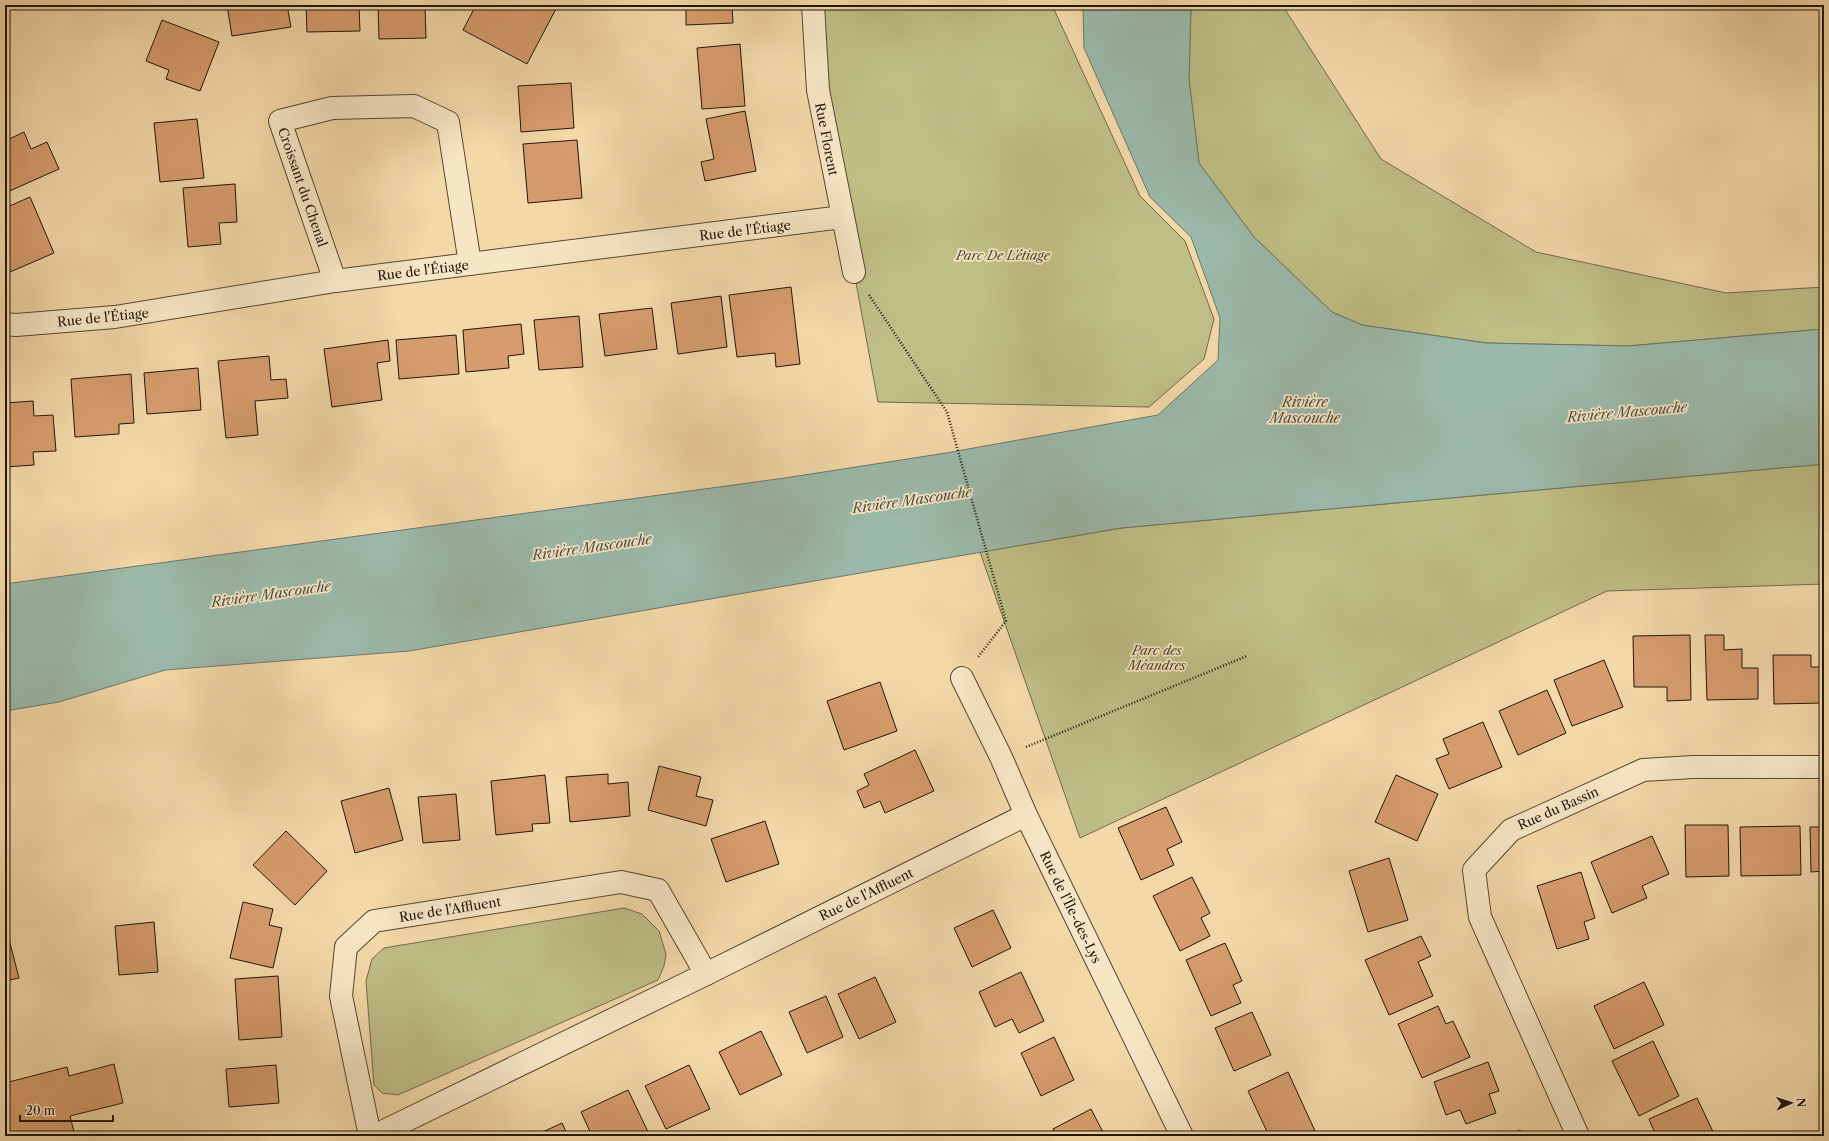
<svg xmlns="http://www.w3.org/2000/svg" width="1829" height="1141" font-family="'Libre Caslon Text',serif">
	<rect width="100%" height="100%" fill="#f3d8a8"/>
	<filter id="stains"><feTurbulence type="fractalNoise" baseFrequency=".005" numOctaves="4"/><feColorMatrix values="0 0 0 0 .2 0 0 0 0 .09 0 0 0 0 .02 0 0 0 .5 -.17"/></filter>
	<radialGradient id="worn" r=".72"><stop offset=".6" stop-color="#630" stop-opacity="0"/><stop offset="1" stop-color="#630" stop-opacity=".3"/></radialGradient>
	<g fill="#bfbe85" stroke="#706a48">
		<polygon points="813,5 1052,5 1140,196 1185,241 1214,319 1204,359 1149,407 878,402 854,272"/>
		<polygon points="1191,5 1285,5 1286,11 1381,159 1536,252 1726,293 1824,287 1824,329 1628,346 1486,343 1362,325 1332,312 1254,237 1199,163 1189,79"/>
		<polygon points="1824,464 1824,584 1607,591 1080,838 980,552 1121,528"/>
		<polygon points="624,908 642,914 659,931 666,954 664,966 658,980 398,1095 382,1093 374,1085 366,981 372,959 384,948"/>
	</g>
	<polygon fill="#9bb9aa" stroke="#6a786a" points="1083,5 1191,5 1189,79 1199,163 1254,237 1332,312 1362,325 1486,343 1628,346 1824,329 1824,464 1121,528 409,651 165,670 59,702 5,711 5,584 785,478 946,453 1158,415 1218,360 1220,318 1191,237 1150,197 1084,48"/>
	<g fill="#d69c6d" stroke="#20160b">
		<polygon points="227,5 287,5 291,27 232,36"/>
		<polygon points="306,5 359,5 360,31 307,32"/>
		<polygon points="378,5 425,5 426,38 379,39"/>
		<polygon points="476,5 558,5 527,64 463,30"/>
		<polygon points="686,5 732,5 733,23 686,25"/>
		<polygon points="162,20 219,42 200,91 166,79 169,70 146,61"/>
		<polygon points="740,44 745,106 702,109 697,48"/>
		<polygon points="571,83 574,128 521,132 518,86"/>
		<polygon points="745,111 756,171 705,181 701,162 714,159 706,119"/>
		<polygon points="197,119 204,178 160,182 154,123"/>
		<polygon points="24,132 31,149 47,142 59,169 5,193 5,141"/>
		<polygon points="577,140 582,198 528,203 523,144"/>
		<polygon points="235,184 237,222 219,223 221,244 188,247 183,188"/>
		<polygon points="30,197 54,253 10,272 5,260 5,208"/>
		<polygon points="791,287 800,364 776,367 775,353 737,357 729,295"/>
		<polygon points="721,296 727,347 678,354 671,303"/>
		<polygon points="652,308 657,349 605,356 599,314"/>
		<polygon points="579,316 583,367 539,370 534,320"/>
		<polygon points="521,324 524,354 508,356 509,368 466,372 463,330"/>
		<polygon points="456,335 459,374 399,379 396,340"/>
		<polygon points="388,340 390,361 377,363 382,400 332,407 324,349"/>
		<polygon points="269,356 271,380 286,379 288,398 255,401 258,435 226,438 218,361"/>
		<polygon points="198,368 201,410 147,414 144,373"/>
		<polygon points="131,374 134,423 119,424 119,434 75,437 71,379"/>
		<polygon points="33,401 34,416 53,415 56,451 33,452 34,465 5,467 5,403"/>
		<polygon points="1690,635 1691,700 1667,701 1667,687 1634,687 1633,636"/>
		<polygon points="1705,635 1724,635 1724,650 1742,649 1742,668 1758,668 1758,699 1707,700"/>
		<polygon points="1773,655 1811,655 1811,667 1824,667 1824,703 1774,704"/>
		<polygon points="1604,660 1623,707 1572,726 1554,680"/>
		<polygon points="880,682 897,731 844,750 827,701"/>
		<polygon points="1547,690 1566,733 1518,755 1499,711"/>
		<polygon points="1483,722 1502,767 1449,789 1436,759 1449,754 1443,739"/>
		<polygon points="915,750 934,791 885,813 880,801 864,808 857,791 869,785 864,774"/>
		<polygon points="659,766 701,777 696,796 713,800 706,826 648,810"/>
		<polygon points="608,774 608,784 628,782 630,816 570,822 566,777"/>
		<polygon points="545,775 550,823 532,824 533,831 496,835 491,781"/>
		<polygon points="1396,775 1438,794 1417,841 1375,822"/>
		<polygon points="389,788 403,840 355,853 341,801"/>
		<polygon points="456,794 460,840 423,843 418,797"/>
		<polygon points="1166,807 1182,842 1167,849 1174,865 1141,880 1118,828"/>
		<polygon points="765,821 779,864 726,882 711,839"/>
		<polygon points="1685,825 1728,825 1729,876 1686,877"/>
		<polygon points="1800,826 1801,875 1741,876 1740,827"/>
		<polygon points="1810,827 1824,827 1824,871 1811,872"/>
		<polygon points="286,831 327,871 295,905 253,865"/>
		<polygon points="1652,836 1669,874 1642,886 1647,898 1612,913 1591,862"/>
		<polygon points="1389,858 1408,920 1368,932 1349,871"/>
		<polygon points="1581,872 1595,918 1584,922 1589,939 1557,949 1537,886"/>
		<polygon points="1192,877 1210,913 1201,918 1210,936 1180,951 1153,896"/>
		<polygon points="243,902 273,909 269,925 282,928 273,968 230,958"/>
		<polygon points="993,910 1011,948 972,967 954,928"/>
		<polygon points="154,922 158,972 119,975 115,926"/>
		<polygon points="5,924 19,978 5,981"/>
		<polygon points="1421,936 1431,956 1418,962 1433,996 1389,1015 1365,960"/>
		<polygon points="1225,943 1242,981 1233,985 1241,1003 1211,1016 1186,960"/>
		<polygon points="1021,972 1044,1021 1019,1033 1012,1019 995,1027 979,992"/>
		<polygon points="278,976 282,1037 239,1040 235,979"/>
		<polygon points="875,977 896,1022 859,1039 838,994"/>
		<polygon points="1644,982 1664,1025 1614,1049 1594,1006"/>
		<polygon points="826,996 843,1037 807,1053 789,1012"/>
		<polygon points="1438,1006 1446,1024 1453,1021 1470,1057 1422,1078 1398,1024"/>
		<polygon points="1252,1012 1271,1055 1234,1071 1215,1028"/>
		<polygon points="761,1031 782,1075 740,1095 719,1052"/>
		<polygon points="1054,1037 1074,1080 1041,1096 1021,1053"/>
		<polygon points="1653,1041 1679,1096 1639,1116 1612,1061"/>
		<polygon points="1488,1062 1499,1091 1489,1094 1496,1113 1466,1124 1460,1110 1446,1115 1434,1082"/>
		<polygon points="114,1064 123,1103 70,1116 74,1132 60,1136 42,1136 41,1131 20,1136 5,1136 5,1083 67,1067 69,1076"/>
		<polygon points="276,1065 279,1103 229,1107 226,1069"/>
		<polygon points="689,1065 710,1109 666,1129 645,1086"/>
		<polygon points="1288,1072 1315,1131 1305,1136 1269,1136 1248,1091"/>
		<polygon points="628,1090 650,1136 592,1136 581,1112"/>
		<polygon points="1697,1098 1715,1136 1656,1136 1649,1119"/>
		<polygon points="1091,1109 1105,1136 1056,1136 1053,1129"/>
		<polygon points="562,1123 568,1136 534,1136"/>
		<polygon points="1520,1130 1523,1136 1508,1136"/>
	</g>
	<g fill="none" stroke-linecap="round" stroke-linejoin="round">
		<g stroke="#554632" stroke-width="24">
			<g id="street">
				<polyline points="813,5 818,90 854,272"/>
				<polyline points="335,281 280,121 332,108 414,106 448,122 470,264"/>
				<polyline points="5,324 16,325 115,317 335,281 842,217"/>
				<polyline points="962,678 1001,757 1026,815 1182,1136"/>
				<polyline points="370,1136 341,996 346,947 374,921 621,882 658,890 706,974"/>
				<polyline points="374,1136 706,974 1026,815"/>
				<polyline points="1578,1136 1480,917 1474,870 1511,830 1643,770 1693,767 1824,767"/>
			</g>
		</g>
		<g stroke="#20160b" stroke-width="2.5" stroke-dasharray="1 2" stroke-linecap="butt">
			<polyline points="869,295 947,412 1006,621 978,657"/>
			<polyline points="1026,747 1247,656"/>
		</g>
		<use href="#street" stroke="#f7e6c6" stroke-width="22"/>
	</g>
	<g text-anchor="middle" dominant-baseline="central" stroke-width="3.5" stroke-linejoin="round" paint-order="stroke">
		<g font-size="13" fill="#20160b" stroke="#f7e6c6">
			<text transform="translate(827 139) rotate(79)">Rue Florent</text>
			<text transform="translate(303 187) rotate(71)">Croissant du Chenal</text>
			<text transform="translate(745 230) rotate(-7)">Rue de l'Étiage</text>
			<text transform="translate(423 270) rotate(-7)">Rue de l'Étiage</text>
			<text transform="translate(103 317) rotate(-6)">Rue de l'Étiage</text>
			<text transform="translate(1558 808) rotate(-24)">Rue du Bassin</text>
			<text transform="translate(866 894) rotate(-26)">Rue de l'Affluent</text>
			<text transform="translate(1071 907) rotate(64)">Rue de l'Île-des-Lys</text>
			<text transform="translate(450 909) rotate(-9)">Rue de l'Affluent</text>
		</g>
		<g font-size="13" font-style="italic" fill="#504830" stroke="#f7e6c6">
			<text x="1003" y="255">Parc De L'étiage</text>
			<text x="1157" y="650">Parc des<tspan x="1157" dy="15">Méandres</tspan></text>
		</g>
		<g font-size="14" font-style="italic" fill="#4b4f43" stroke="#f7e6c6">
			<text x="1305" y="402">Rivière<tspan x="1305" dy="16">Mascouche</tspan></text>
			<text transform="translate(1627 412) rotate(-5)">Rivière Mascouche</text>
			<text transform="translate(912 500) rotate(-8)">Rivière Mascouche</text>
			<text transform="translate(592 547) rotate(-8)">Rivière Mascouche</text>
			<text transform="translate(271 594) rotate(-8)">Rivière Mascouche</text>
		</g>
	</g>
	<rect width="1829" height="1141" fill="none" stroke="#f3d8a8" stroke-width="20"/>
	<rect x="6" y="6" width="1817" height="1129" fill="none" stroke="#20160b" stroke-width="2"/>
	<rect x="10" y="10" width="1809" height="1121" fill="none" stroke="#20160b"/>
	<g transform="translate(1791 1103) rotate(87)" stroke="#f7e6c6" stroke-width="3" paint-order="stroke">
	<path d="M0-3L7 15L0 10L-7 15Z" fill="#20160b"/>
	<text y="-6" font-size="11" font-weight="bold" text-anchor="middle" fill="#20160b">N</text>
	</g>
	<path d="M20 1115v6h93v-6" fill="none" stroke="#20160b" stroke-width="2"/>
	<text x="26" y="1115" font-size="12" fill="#20160b" stroke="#f7e6c6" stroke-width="3" paint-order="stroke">20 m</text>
	<rect width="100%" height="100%" filter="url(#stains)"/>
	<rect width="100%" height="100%" fill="url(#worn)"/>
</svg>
